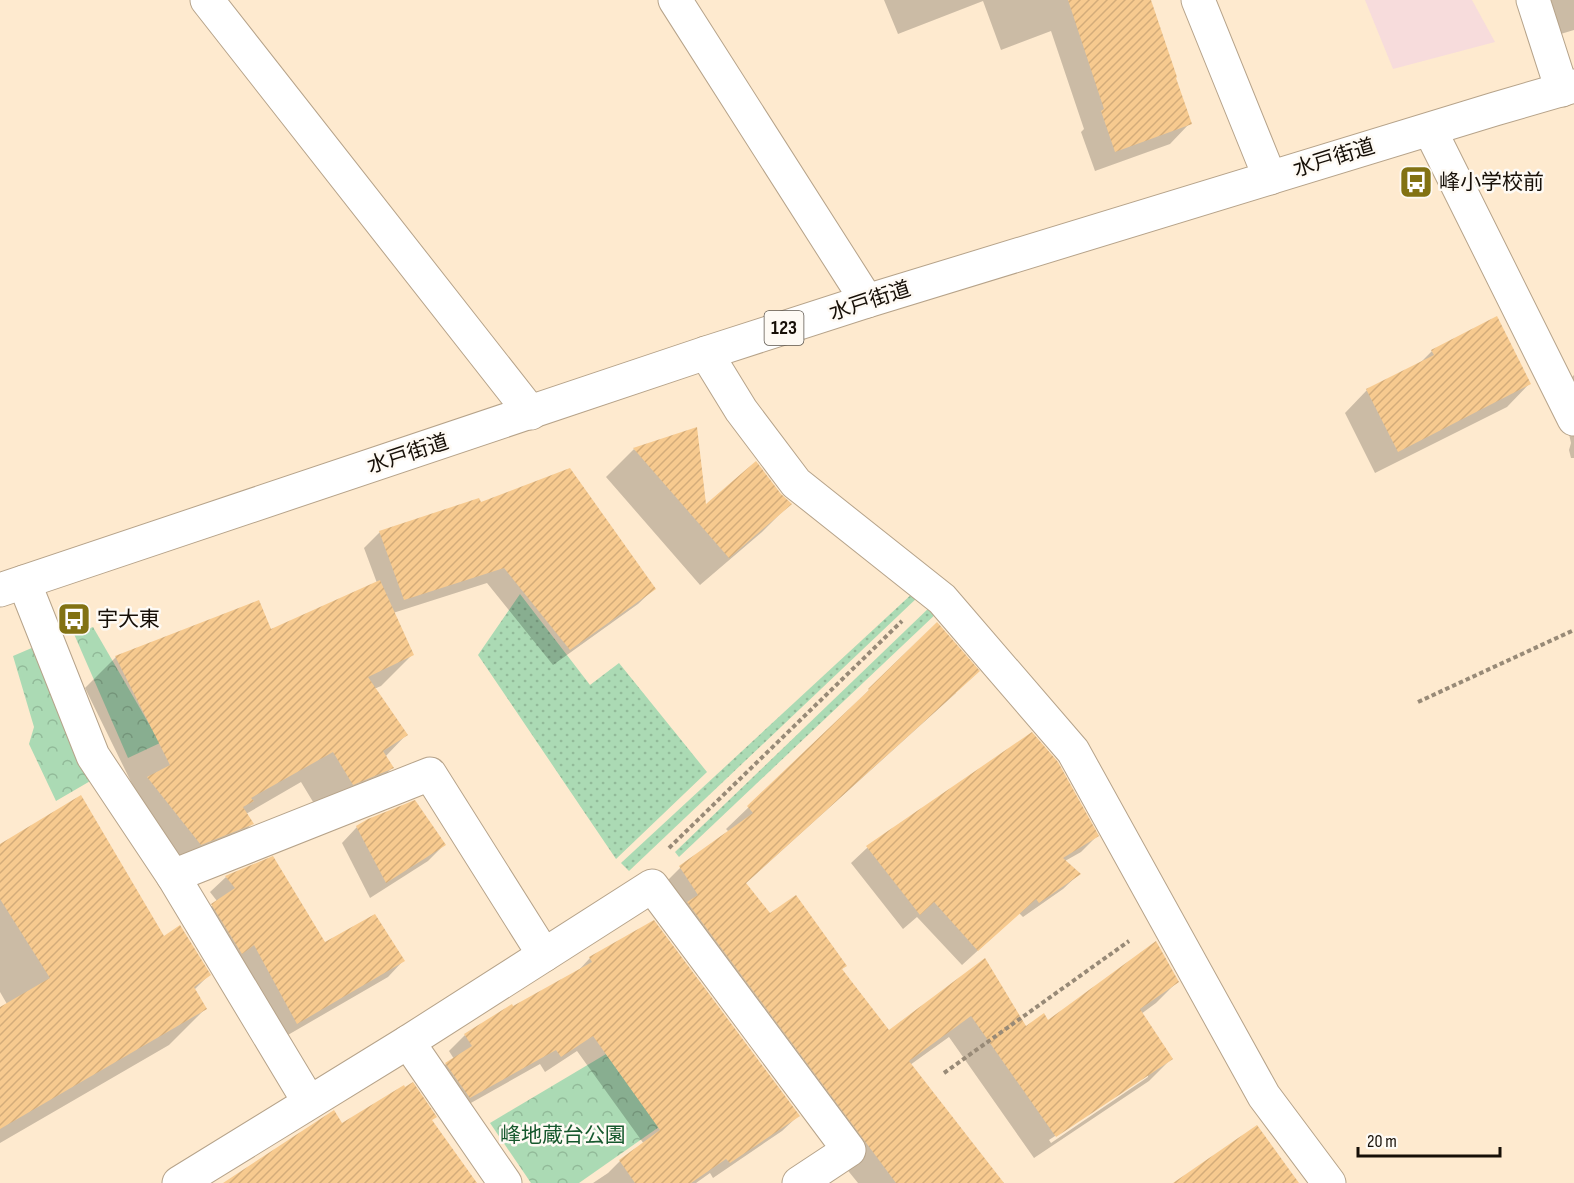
<svg xmlns="http://www.w3.org/2000/svg" width="1574" height="1183" font-family="'Sofia Sans Condensed','Noto Sans JP',sans-serif">
	<defs>
		<pattern id="grass-dots" width="8" height="8" patternUnits="userSpaceOnUse" patternTransform="scale(1.5)"><rect width="8" height="8" fill="#abdab4"/><path d="M2 2h.1M6 6h.1" fill="none" stroke="#92ba99" stroke-width="1.8" stroke-linecap="round"/></pattern>
		<pattern id="park-crowns" width="20" height="18" patternUnits="userSpaceOnUse" patternTransform="scale(1.5)"><rect width="20" height="18" fill="#abdab4"/><path d="M2 6a3 3 0 1 1 6 0M12 15a3 3 0 1 1 6 0" fill="none" stroke="#92ba99"/></pattern>
		<pattern id="building-hatch" width="6" height="6" patternUnits="userSpaceOnUse" patternTransform="scale(1.5)"><rect width="6" height="6" fill="#f7ca8f"/><path d="M-1 1l2-2M0 6l6-6M5 7l2-2" fill="none" stroke="#d3ac7a"/></pattern>
	</defs>
	<rect width="100%" height="100%" fill="#feeacf"/>
	<polygon fill="#f7dcdc" points="1365,0 1472,0 1495,42 1393,69"/>
	<g fill="url(#grass-dots)">
		<polygon points="914,592 919,596 629,871 621,863"/>
		<polygon points="520,594 590,685 619,663 707,772 616,859 478,655"/>
		<polygon points="932,605 939,611 679,857 675,852"/>
	</g>
	<g fill="url(#park-crowns)">
		<polygon points="93,627 160,743 128,758 74,634"/>
		<polygon points="34,647 92,780 56,801 29,744 34,727 13,656"/>
		<polygon points="606,1054 659,1127 579,1183 531,1183 490,1123"/>
	</g>
	<g fill="#0003" fill-rule="evenodd">
		<polygon points="884,0 1126,0 1174,78 1190,123 1170,144 1095,171 1081,132 1084,129 1051,31 1001,50 983,1 898,34"/>
		<polygon points="1526,0 1574,0 1574,30 1537,41"/>
		<polygon points="1432,351 1529,384 1507,407 1375,473 1345,413 1367,390 1420,363"/>
		<polygon points="1574,375 1574,458 1571,458 1569,450 1571,443 1569,434 1551,398"/>
		<polygon points="634,449 705,507 780,495 790,504 762,532 700,585 606,477"/>
		<polygon points="480,503 654,589 638,604 553,665 487,583 393,613 412,655 381,686 374,689 406,735 385,757 392,768 361,799 321,815 301,782 246,814 252,824 220,855 169,876 135,790 85,688 116,657 270,631 377,583 364,548 380,532"/>
		<path d="M869,690L956,693L745,884L770,915L845,966L841,970L889,1032L985,960L1026,1028L1177,982L1156,1003L1141,1014L1171,1059L1149,1081L1034,1158L949,1037L910,1065L1002,1183H858L845,1167L659,889L680,868L729,832L726,829L848,712ZM1148,1074V1077L1051,1143L1049,1140Z"/>
		<polygon points="1032,734 1097,836 1081,852 1065,861 1079,874 1063,889 1023,917 1019,913 962,965 917,917 903,929 851,863 867,848"/>
		<polygon points="357,827 444,845 428,861 370,898 342,843"/>
		<polygon points="0,846 163,938 209,975 194,990 205,1009 169,1045 0,1143 0,1008 7,1004 0,992"/>
		<polygon points="226,877 324,944 403,961 388,977 281,1039 197,920 217,901 210,892"/>
		<polygon points="590,958 798,1116 782,1131 713,1178 710,1173 696,1183 593,1183 608,1173 620,1161 644,1144 577,1051 545,1072 540,1064 453,1113 430,1079 446,1064 454,1059 449,1051 465,1035 577,972"/>
	</g>
	<g fill="url(#building-hatch)">
		<polygon points="1068,0 1151,0 1177,77 1176,78 1192,124 1115,152 1101,111 1104,109"/>
		<polygon points="1497,316 1531,384 1398,452 1366,389 1434,355 1431,350"/>
		<polygon points="697,427 706,504 756,461 781,494 792,504 729,558 633,448"/>
		<polygon points="570,468 656,589 570,650 504,568 404,600 379,531 479,498 481,502"/>
		<polygon points="380,580 414,655 368,677 408,735 383,751 394,768 353,785 333,752 251,798 254,801 243,807 254,824 201,845 147,777 170,765 115,656 259,600 271,629"/>
		<polygon points="937,622 980,671 746,883 770,913 796,895 847,966 842,969 889,1030 985,958 1026,1026 1044,1013 1048,1020 1156,941 1179,982 1140,1009 1173,1059 1056,1137 971,1016 909,1061 1004,1183 896,1183 687,902 698,895 679,866 753,813 747,806 869,690 868,689"/>
		<polygon points="1032,732 1058,762 1099,836 1063,858 1081,874 1039,903 1036,899 978,951 934,902 920,915 866,846"/>
		<polygon points="81,795 164,936 180,925 211,975 194,987 207,1009 0,1129 0,1007 50,978 0,899 0,844"/>
		<polygon points="415,800 446,845 386,883 356,826 368,819"/>
		<polygon points="273,856 325,942 375,914 405,961 297,1024 254,945 242,954 211,904 235,888 225,876"/>
		<polygon points="654,920 800,1116 730,1163 726,1159 691,1183 635,1183 619,1160 660,1130 593,1036 561,1057 556,1050 470,1098 445,1063 472,1046 464,1034 512,1004 513,1006 592,962 589,957"/>
		<polygon points="413,1082 437,1117 432,1120 477,1183 223,1183 334,1110 342,1123 404,1085 405,1087"/>
		<polygon points="1257,1125 1299,1183 1173,1183"/>
	</g>
	<g fill="none" stroke-linecap="round" stroke-linejoin="round">
		<g stroke="#b6a38a" stroke-width="35">
			<g id="street">
				<polyline points="207,0 531,413"/>
				<polyline points="675,0 867,301"/>
				<polyline points="1198,0 1270,178"/>
				<polyline points="1533,0 1562,90"/>
				<polyline points="1430,130 1574,419"/>
				<polyline points="706,353 741,410 796,483 942,599 1073,751 1264,1096 1329,1183"/>
				<polyline points="24,582 93,756 173,876 309,1102"/>
				<polyline points="173,876 430,774 544,955"/>
				<polyline points="408,1042 505,1183"/>
				<polyline points="179,1183 408,1042 652,886 849,1150 799,1183"/>
			</g>
		</g>
		<g stroke="#b6a38a" stroke-width="35">
			<polyline id="highway" points="0,590 706,353 867,301 1495,109 1574,86"/>
		</g>
		<g stroke="#988a77" stroke-width="4" stroke-dasharray="4.5 3" stroke-linecap="butt">
			<polyline points="1418,702 1574,630"/>
			<polyline points="669,848 902,621"/>
			<polyline points="944,1073 1129,941"/>
		</g>
		<use href="#street" stroke="#fff" stroke-width="33"/>
		<use href="#highway" stroke="#fff" stroke-width="33"/>
	</g>
	<defs>
		<g id="bus-square" transform="scale(1.725)"><rect x="-9" y="-9" width="18" height="18" rx="4" fill="#827213" stroke="#fefaf4"/><path d="M-5-6H5V4H4V6H2V4H-2V6H-4V4H-5ZM-3.5-4V0h7V-4ZM-3.5 1.2v1.5H-2V1.2ZM2 1.2v1.5H3.5V1.2Z" fill="#fff"/></g>
	</defs>
	<g fill-rule="evenodd">
		<use href="#bus-square" x="1416" y="182"/>
		<use href="#bus-square" x="74" y="619"/>
	</g>
	<g text-anchor="middle" dominant-baseline="central" stroke-width="5" stroke-linejoin="round" paint-order="stroke">
		<rect fill="#fefaf4" stroke="#5c564e" stroke-width="1.5" x="764.5" y="311" width="39" height="34" rx="4.5"/>
		<g font-size="20" font-weight="bold" fill="#160f07">
			<text x="784" y="328">123</text>
		</g>
		<g font-size="21" fill="#160f07" stroke="#fefaf4">
			<text transform="translate(1334 158) rotate(-17)">水戸街道</text>
			<text transform="translate(870 301) rotate(-18)">水戸街道</text>
			<text transform="translate(408 454) rotate(-18)">水戸街道</text>
		</g>
		<g font-size="21" fill="#160f07" stroke="#fefaf4" text-anchor="start">
			<text x="1439" y="182">峰小学校前</text>
			<text x="97" y="619">宇大東</text>
		</g>
		<g font-size="21" fill="#16582d" stroke="#fefaf4">
			<text x="563" y="1135">峰地蔵台公園</text>
		</g>
	</g>
	<path d="M1358 1147v9h142v-9" fill="none" stroke="#160f07" stroke-width="3"/>
	<text x="1367" y="1147" font-size="18" fill="#160f07" stroke="#fefaf4" stroke-width="4.5" paint-order="stroke">20 m</text>
</svg>
